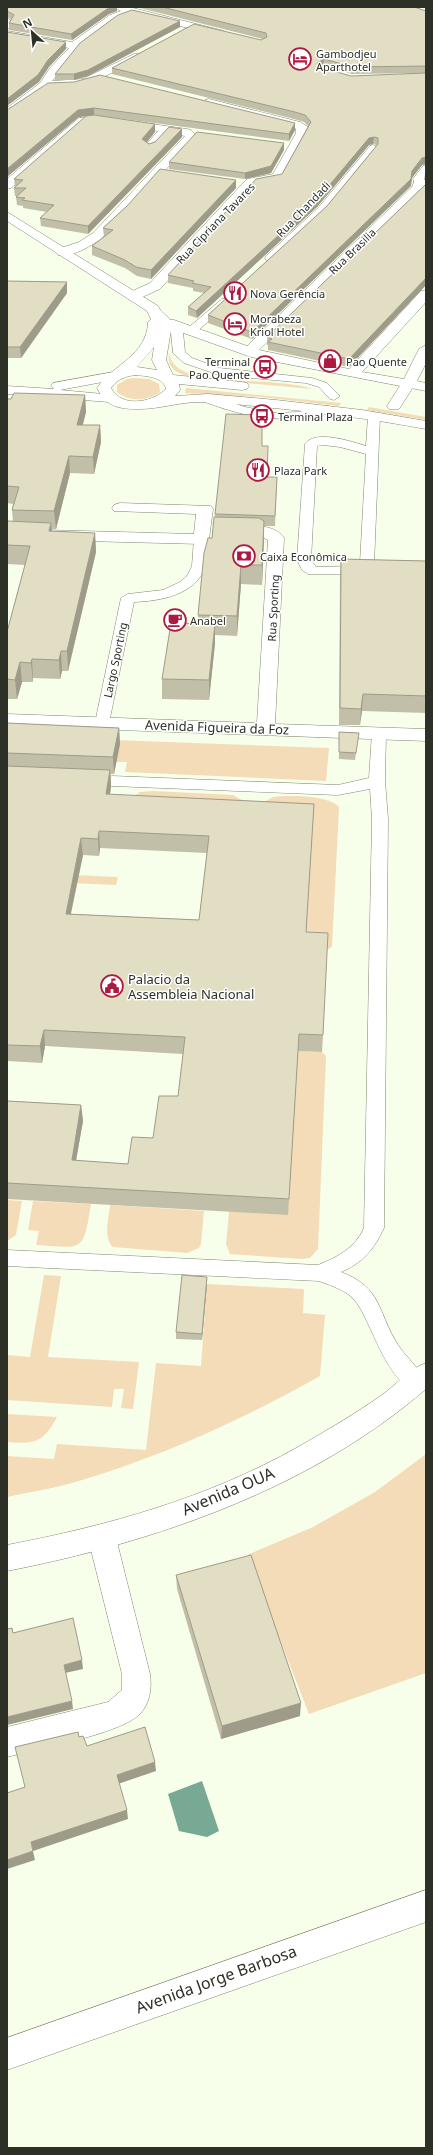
<svg xmlns="http://www.w3.org/2000/svg" width="433" height="2155" font-family="'Noto Sans',sans-serif">
	<rect width="100%" height="100%" fill="#f7ffea"/>
	<g fill="#f3dcb7">
		<path d="M169,353C170,358 172,363 176,366C196,386 280,377 312,389L199,379C183,375 166,372 169,353Z"/>
		<path d="M134,378L149,379L159,384L160,392C148,401 129,402 117,392V385L127,379Z"/>
		<polygon points="186,388 341,403 339,406 261,397 185,393"/>
		<polygon points="369,407 426,417 426,420 367,410"/>
		<polygon points="7,736 329,748 326,781 125,772 127,762 116,762 119,744"/>
		<polygon points="153,791 233,795 242,800 244,805 133,797 140,792"/>
		<path d="M273,797C289,795 328,795 339,807L332,947L327,950L305,949L262,818L264,802Z"/>
		<polygon points="7,872 118,877 116,885 7,880"/>
		<polygon points="298,1051 322,1052 326,1056 318,1249 310,1258 302,1259 230,1254 226,1244 229,1212"/>
		<polygon points="7,1200 22,1201 16,1235 7,1241"/>
		<path d="M33,1201L91,1204C83,1253 84,1248 36,1245L39,1231L28,1230Z"/>
		<path d="M110,1205L204,1211L201,1244L199,1248L187,1253L113,1247C103,1238 109,1218 110,1205Z"/>
		<polygon points="44,1275 61,1276 48,1357 139,1362 133,1409 121,1408 124,1389 114,1389 112,1407 7,1400 7,1355 30,1357"/>
		<path d="M207,1284L304,1289L303,1313L325,1315L320,1376C242,1420 159,1458 72,1483C51,1489 29,1492 7,1497V1456L54,1459L57,1444L146,1450L156,1363L201,1366Z"/>
		<path d="M7,1414L57,1417C43,1443 35,1444 7,1442Z"/>
		<polygon points="426,1454 426,1673 309,1714 247,1555 313,1527 375,1492"/>
	</g>
	<polygon fill="#77a994" points="202,1781 219,1831 207,1837 179,1831 168,1794"/>
	<g fill="none" stroke-linecap="round" stroke-linejoin="round">
		<g stroke="#7f8770" stroke-width="1">
			<g id="service">
				<polygon points="7,18 13,22 10,28 7,29"/>
				<polygon points="373,145 376,146 376,150 326,212 274,260 266,260 265,258 266,256 318,208 370,146"/>
				<polygon points="426,165 424,183 423,185 415,185 413,179 423,166"/>
				<polygon points="226,298 230,299 231,301 230,303 196,332 188,332 186,330 188,328 222,299"/>
				<polygon points="153,306 157,307 183,332 185,352 192,358 219,368 312,378 327,383 340,396 334,400 330,399 319,387 306,383 219,375 184,363 173,353 171,333 147,309"/>
				<path d="M209,395L245,407L275,413L298,412L328,406L334,410L332,413C285,424 250,419 205,402L203,399Z"/>
				<path d="M374,412L380,416L374,565L359,574H308L302,570L297,560L305,444C315,429 353,442 366,446L368,416ZM323,445L340,447L366,454L360,563L356,566L316,567L311,560L317,446Z"/>
				<path d="M201,535L208,539C207,548 208,558 205,567C196,595 160,601 134,602L109,723L107,726H97L95,723L121,598L128,594L163,590L180,582L187,576L192,566L194,539Z"/>
				<path d="M379,728L384,730L386,733L385,781L388,819L384,1228C374,1249 363,1263 341,1272C383,1288 377,1312 398,1345C406,1357 419,1368 426,1381L423,1388C392,1399 371,1320 356,1302C347,1290 332,1286 319,1281L7,1266V1250L318,1265C338,1257 355,1248 364,1228L372,819L370,789L338,795L112,786L107,784L104,781L107,778L112,776L338,785L369,778L372,733L374,730Z"/>
			</g>
		</g>
		<g stroke="#7f8770" stroke-width="1">
			<g id="minor">
				<polygon points="112,7 129,7 224,31 225,33 220,36 132,14 118,19 79,47 52,81 83,79 134,54 142,54 143,56 142,58 91,83 74,87 48,88 7,116 7,108 40,83 50,68 69,48 7,37 7,31 72,42 110,15 121,11"/>
				<polygon points="209,99 300,122 308,127 308,133 281,180 255,185 160,289 138,299 128,299 126,296 128,293 150,283 247,179 273,174 296,133 296,129 292,126 205,104 203,102 205,100"/>
				<path d="M94,116L187,129L191,130L197,136L101,239C90,246 72,258 58,255L57,252L58,249L79,242L93,233L185,136L169,133L154,149L150,151L144,147L158,131L94,122L86,123L11,188L7,189V179L79,118Z"/>
				<polygon points="419,179 426,180 426,188 259,350 349,369 421,291 426,290 426,302 362,372 404,379 419,349 426,345 426,363 417,381 426,383 426,391 251,357 164,326 162,323 164,320 174,320 247,346 412,187 415,180"/>
				<polygon points="119,371 124,372 126,375 124,378 60,390 114,395 116,398 114,401 109,402 7,394 7,386 54,389 51,386 53,383"/>
				<polygon points="120,503 211,506 213,509 209,539 207,542 201,544 7,539 7,529 194,534 196,514 114,511 112,508 114,505"/>
				<path d="M234,525C250,526 274,523 284,538L275,724L426,729V741L7,726V714L257,723L268,540L259,536L228,533L226,530L228,527Z"/>
				<path d="M102,1526L112,1529L116,1538L150,1674C152,1688 150,1703 140,1714C120,1734 37,1749 7,1757V1727L108,1702L122,1690V1674L88,1538L92,1529Z"/>
			</g>
		</g>
		<g stroke="#7f8770" stroke-width="1">
			<g id="tertiary">
				<path d="M7,212L158,306L171,330L166,360L173,375L242,382L247,383L249,386L247,389L242,390L179,384L180,390L175,396L208,394L276,400L362,410L426,421V429C372,419 318,412 263,407C242,405 221,402 200,402C179,402 160,409 139,409C119,409 106,407 97,388C113,364 147,356 148,322L151,319L147,311L7,221ZM154,347L152,360L157,370L137,367ZM136,375C146,376 164,377 166,389C152,403 121,408 111,388C117,379 126,376 136,375Z"/>
				<polygon points="408,380 413,381 415,384 401,406 399,409 389,409 387,406 401,384 403,381"/>
				<path d="M426,1363V1389C310,1489 155,1542 7,1571V1545C107,1526 208,1498 298,1447C326,1431 355,1414 382,1395C397,1384 409,1369 426,1363Z"/>
				<polygon points="426,1890 426,1922 7,2070 7,2038"/>
			</g>
		</g>
		<use href="#service" fill="#fff" fill-rule="evenodd"/>
		<use href="#minor" fill="#fff" fill-rule="evenodd"/>
		<use href="#tertiary" fill="#fff" fill-rule="evenodd"/>
	</g>
	<g fill="#c2bfa9" fill-rule="evenodd">
		<polygon points="7,7 117,11 109,14 72,40 9,30 9,23 11,19 7,17"/>
		<polygon points="136,7 414,7 426,11 426,73 352,74 323,66 321,67 422,165 412,178 411,186 252,339 208,323 208,315 327,206 377,145 373,144 369,145 317,207 197,318 188,315 188,307 204,293 193,291 193,288 168,283 168,275 282,174 308,126 304,122 294,119 112,74 112,68 261,40 263,39"/>
		<polygon points="180,21 180,27 88,76 74,80 55,80 55,74"/>
		<polygon points="48,83 295,123 295,130 289,141 94,115 79,117"/>
		<polygon points="182,129 182,137 88,234 41,226 40,218 47,212 23,208 23,206 17,205 16,197 17,196 15,196 14,188 15,187 14,179 155,132 147,142 149,144"/>
		<polygon points="284,150 271,173 245,179 169,169 169,162"/>
		<polygon points="426,184 426,285 349,367 268,350 268,345 267,345 267,337"/>
		<polygon points="236,188 151,279 137,276 125,268 92,255 92,246 104,237 103,228 128,205"/>
		<polygon points="7,281 67,282 67,293 21,358 7,358"/>
		<polygon points="85,395 86,412 83,425 100,425 101,442 94,474 70,473 56,529 52,529 52,531 95,533 96,552 68,671 62,671 60,679 33,678 33,682 22,682 17,699 7,699 7,632 25,565 7,564 7,523 13,522 12,510 13,504 7,503 7,399"/>
		<polygon points="262,446 267,477 277,477 275,526 264,526 262,585 241,584 237,636 215,635 215,643 209,700 162,699 162,679 198,624 198,615 212,538 215,514"/>
		<polygon points="341,559 426,561 426,713 362,711 360,725 339,725 340,576"/>
		<path d="M7,723L119,728L120,744L114,774H111V787L110,795L314,804L306,932L323,1035L322,1052L298,1051L288,1215L7,1199V1101L81,1105L83,1121L76,1161L128,1164L153,1138L178,1096L183,1054L45,1046L42,1063L7,1061ZM100,848L207,853L199,920L71,914L83,855L99,856Z"/>
		<polygon points="339,732 359,733 355,760 339,759"/>
		<polygon points="207,1277 207,1284 202,1340 176,1339 176,1332"/>
		<polygon points="176,1575 300,1716 221,1739 177,1589"/>
	</g>
	<g fill="#9e9b89">
		<polygon points="110,7 117,7 117,11 109,14 72,40 71,34"/>
		<polygon points="180,21 180,27 88,76 74,80 74,74"/>
		<polygon points="66,42 66,49 49,67 39,82 7,106 7,99 48,60"/>
		<polygon points="324,59 323,66 317,70 317,63"/>
		<polygon points="94,108 94,115 79,117 7,177 7,169 78,110"/>
		<polygon points="295,123 295,130 289,141 289,134"/>
		<polygon points="155,124 155,132 143,147 142,139"/>
		<polygon points="182,129 182,137 88,234 88,226"/>
		<polygon points="374,137 373,144 369,145 317,207 197,318 196,311 369,138"/>
		<polygon points="284,143 284,150 271,173 245,179 245,173"/>
		<polygon points="426,157 426,164 422,165 412,178 411,186 252,339 252,332 412,171 422,158"/>
		<polygon points="236,180 236,188 151,279 151,270"/>
		<polygon points="426,278 426,285 349,367 349,359"/>
		<polygon points="67,282 67,293 21,358 20,347"/>
		<polygon points="7,347 8,357 7,358"/>
		<polygon points="85,395 86,412 78,442 77,425"/>
		<polygon points="100,425 101,442 94,474 93,457"/>
		<polygon points="69,456 70,473 56,529 54,511"/>
		<polygon points="264,521 264,540 262,585 262,565"/>
		<polygon points="51,523 53,542 49,531"/>
		<polygon points="95,533 96,552 68,671 67,651"/>
		<polygon points="241,565 241,584 237,636 237,616"/>
		<polygon points="215,624 215,643 209,700 209,680"/>
		<polygon points="61,651 62,671 60,679 59,660"/>
		<polygon points="32,659 33,678 33,682 31,663"/>
		<polygon points="20,662 22,682 17,699 15,680"/>
		<polygon points="363,694 362,711 360,725 361,709"/>
		<polygon points="119,728 120,744 114,774 113,757"/>
		<polygon points="110,770 111,787 107,811 106,794"/>
		<polygon points="99,831 100,848 99,856 98,839"/>
		<polygon points="81,838 83,855 67,931 66,914"/>
		<polygon points="44,1030 45,1046 42,1063 40,1046"/>
		<polygon points="81,1105 83,1121 73,1177 72,1160"/>
		<polygon points="207,1277 207,1284 202,1340 202,1334"/>
		<polygon points="82,1660 83,1669 65,1673 64,1665"/>
		<polygon points="72,1701 73,1709 7,1725 7,1717"/>
		<polygon points="301,1703 300,1716 221,1739 222,1726"/>
		<polygon points="155,1762 156,1771 118,1784 117,1775"/>
		<polygon points="127,1810 128,1819 33,1851 31,1842"/>
		<polygon points="33,1851 35,1860 7,1869 7,1860"/>
	</g>
	<g fill="#e2dec4" stroke="#9e9b89" fill-rule="evenodd">
		<polygon points="7,7 110,7 71,34 9,23 14,15 7,11"/>
		<polygon points="162,7 414,7 426,11 426,66 353,67 324,59 317,63 319,67 351,76 426,73 426,157 422,158 412,171 411,179 252,332 208,315 327,206 378,144 378,138 374,137 369,138 317,200 196,311 188,307 211,287 192,283 194,281 168,275 256,179 282,174 311,122 305,115 295,112 112,68 194,24 261,40 267,37 266,33"/>
		<polygon points="132,10 180,21 88,70 74,74 55,74 80,43 118,15"/>
		<polygon points="7,32 66,42 48,60 38,75 7,99"/>
		<polygon points="100,75 295,123 289,134 94,108 78,110 7,169 7,110 48,83 74,82"/>
		<polygon points="94,115 155,124 142,139 149,144 155,142 169,127 182,129 88,226 40,218 54,205 22,200 25,198 16,197 26,188 14,188 23,180 14,179 86,116"/>
		<polygon points="197,132 284,143 271,166 245,173 169,162"/>
		<polygon points="160,169 236,180 151,270 136,267 125,260 92,246 113,230 103,228 128,205"/>
		<polygon points="426,184 426,278 349,359 268,342 272,339 267,337"/>
		<polygon points="7,281 67,282 20,347 7,347"/>
		<polygon points="14,393 85,395 77,425 100,425 93,457 69,456 54,511 12,510 19,487 7,486 7,399 11,399"/>
		<polygon points="226,414 262,415 262,446 268,446 267,477 277,477 275,516 215,514"/>
		<polygon points="214,517 259,518 264,521 262,565 241,565 237,616 198,615 204,553 208,538 212,538"/>
		<polygon points="8,521 51,523 49,531 95,533 67,651 61,651 59,660 32,659 31,663 20,662 15,680 7,679 7,632 30,546 7,545 7,523"/>
		<polygon points="341,559 426,561 426,696 363,694 361,709 340,708"/>
		<polygon points="171,623 215,624 209,680 162,679"/>
		<polygon points="7,723 119,728 113,757 7,753"/>
		<polygon points="339,732 359,733 356,753 339,752"/>
		<path d="M7,766L110,770L106,794L314,804L306,932L328,933L323,1035L299,1034L289,1199L7,1183V1101L81,1105L72,1160L128,1164L132,1137L153,1138L159,1096H178L185,1037L44,1030L40,1046L7,1045ZM99,831L209,836L199,920L66,914L81,838L98,839Z"/>
		<polygon points="182,1275 207,1277 202,1334 176,1332"/>
		<polygon points="251,1555 301,1703 222,1726 176,1575"/>
		<polygon points="73,1618 82,1660 64,1665 72,1701 7,1717 7,1629 12,1628 13,1633"/>
		<polygon points="145,1727 155,1762 117,1775 127,1810 31,1842 33,1851 7,1860 7,1793 25,1787 15,1747 78,1732 79,1737 83,1736 87,1746"/>
	</g>
	<defs>
		<g id="hotel-ring" transform="scale(1.15)"><circle r="9.5" fill="#fff" stroke="#ad1940" stroke-width="1.5"/><path d="M-6-4.5h1.5V1H6V5H4.5V3h-9V5H-6ZM-4 0a1.8 1.8 0 1 1 3.6 0ZM.5 0V-2.5h3Q6-2.5 6 0Z" fill="#ad1940"/></g>
		<g id="restaurant-ring" transform="scale(1.15)"><circle r="9.5" fill="#fff" stroke="#ad1940" stroke-width="1.5"/><path d="M-5-6h1v4h1v-4h1v4h1v-4h1v5L-1.5 .5V6h-2V.5L-5-1ZM5-6V6H3V1.5H1.5Q1.5-4 5-6Z" fill="#ad1940"/></g>
		<g id="shop-ring" transform="scale(1.15)"><circle r="9.5" fill="#fff" stroke="#ad1940" stroke-width="1.5"/><path d="M-5-2.5h2.3a2.7 3.5 0 0 1 5.4 0H5L5.5 6h-11ZM-1.5-2.5h3a1.5 2.3 0 0 0-3 0Z" fill="#ad1940"/></g>
		<g id="bus-ring" transform="scale(1.15)"><circle r="9.5" fill="#fff" stroke="#ad1940" stroke-width="1.5"/><path d="M-5-6H5V4H4V6H2V4H-2V6H-4V4H-5ZM-3.5-4V0h7V-4ZM-3.5 1.2v1.5H-2V1.2ZM2 1.2v1.5H3.5V1.2Z" fill="#ad1940"/></g>
		<g id="bank-ring" transform="scale(1.15)"><circle r="9.5" fill="#fff" stroke="#ad1940" stroke-width="1.5"/><path d="M-6-4H6V4H-6ZM0-2.3a2.3 2.3 0 1 0 0 4.6a2.3 2.3 0 1 0 0-4.6Z" fill="#ad1940"/></g>
		<g id="cafe-ring" transform="scale(1.15)"><circle r="9.5" fill="#fff" stroke="#ad1940" stroke-width="1.5"/><path d="M-5.5-4.5H6V0H3Q3 3.5 0 3.5H-2.5Q-5.5 3.5-5.5 0ZM3-3.2v2h1.7v-2ZM-6 4.5H4V6H-6Z" fill="#ad1940"/></g>
		<g id="civic-ring" transform="scale(1.15)"><circle r="9.5" fill="#fff" stroke="#ad1940" stroke-width="1.5"/><path d="M-.6-6.5H3V-4.5H.6V-3L4-1V1h2V6H-6V1h2V-1L-.6-3ZM-1.2 2.5V6h2.4V2.5Z" fill="#ad1940"/></g>
	</defs>
	<g fill-rule="evenodd">
		<use href="#hotel-ring" x="300" y="59"/>
		<use href="#restaurant-ring" x="235" y="293"/>
		<use href="#hotel-ring" x="235" y="324"/>
		<use href="#shop-ring" x="330" y="361"/>
		<use href="#bus-ring" x="265" y="367"/>
		<use href="#bus-ring" x="262" y="416"/>
		<use href="#restaurant-ring" x="258" y="470"/>
		<use href="#bank-ring" x="244" y="556"/>
		<use href="#cafe-ring" x="175" y="620"/>
		<use href="#civic-ring" x="112" y="986"/>
	</g>
	<g text-anchor="middle" dominant-baseline="central" stroke-width="3" stroke-linejoin="round" paint-order="stroke">
		<g font-size="11" fill="#2c3026" stroke="#fff" text-anchor="start">
			<text x="316" y="53">Gambodjeu<tspan x="316" dy="13">Aparthotel</tspan></text>
			<text x="250" y="293">Nova Gerência</text>
			<text x="250" y="318">Morabeza<tspan x="250" dy="13">Kriol Hotel</tspan></text>
			<text x="250" y="361" text-anchor="end">Terminal<tspan x="250" dy="13">Pao Quente</tspan></text>
			<text x="346" y="361">Pao Quente</text>
			<text x="278" y="416">Terminal Plaza</text>
			<text x="274" y="470">Plaza Park</text>
			<text x="260" y="556">Caixa Econômica</text>
			<text x="190" y="620">Anabel</text>
		</g>
		<g font-size="11" fill="#2c3026" stroke="#fff">
			<text transform="translate(303 209) rotate(-46)">Rua Chandadi</text>
			<text transform="translate(215 223) rotate(-46)">Rua Cipriana Tavares</text>
			<text transform="translate(352 251) rotate(-44)">Rua Brasilia</text>
			<text transform="translate(273 608) rotate(-87)">Rua Sporting</text>
			<text transform="translate(115 660) rotate(-78)">Largo Sporting</text>
		</g>
		<g font-size="13" fill="#2c3026" stroke="#fff">
			<text transform="translate(217 727) rotate(2)">Avenida Figueira da Foz</text>
		</g>
		<g font-size="13" fill="#2c3026" stroke="#fff" text-anchor="start">
			<text x="128" y="979">Palacio da<tspan x="128" dy="15">Assembleia Nacional</tspan></text>
		</g>
		<g font-size="16" fill="#2c3026" stroke="#fff">
			<text transform="translate(228 1491) rotate(-23)">Avenida OUA</text>
			<text transform="translate(216 1979) rotate(-20)">Avenida Jorge Barbosa</text>
		</g>
	</g>
	<rect width="433" height="2155" fill="none" stroke="#2c3026" stroke-width="16"/>
	<g transform="translate(32 32) rotate(333)" stroke="#ffffff" stroke-width="3" paint-order="stroke">
	<path d="M0-3L7 15L0 10L-7 15Z" fill="#2c3026"/>
	<text y="-6" font-size="11" font-weight="bold" text-anchor="middle" fill="#2c3026">N</text>
	</g>
</svg>
